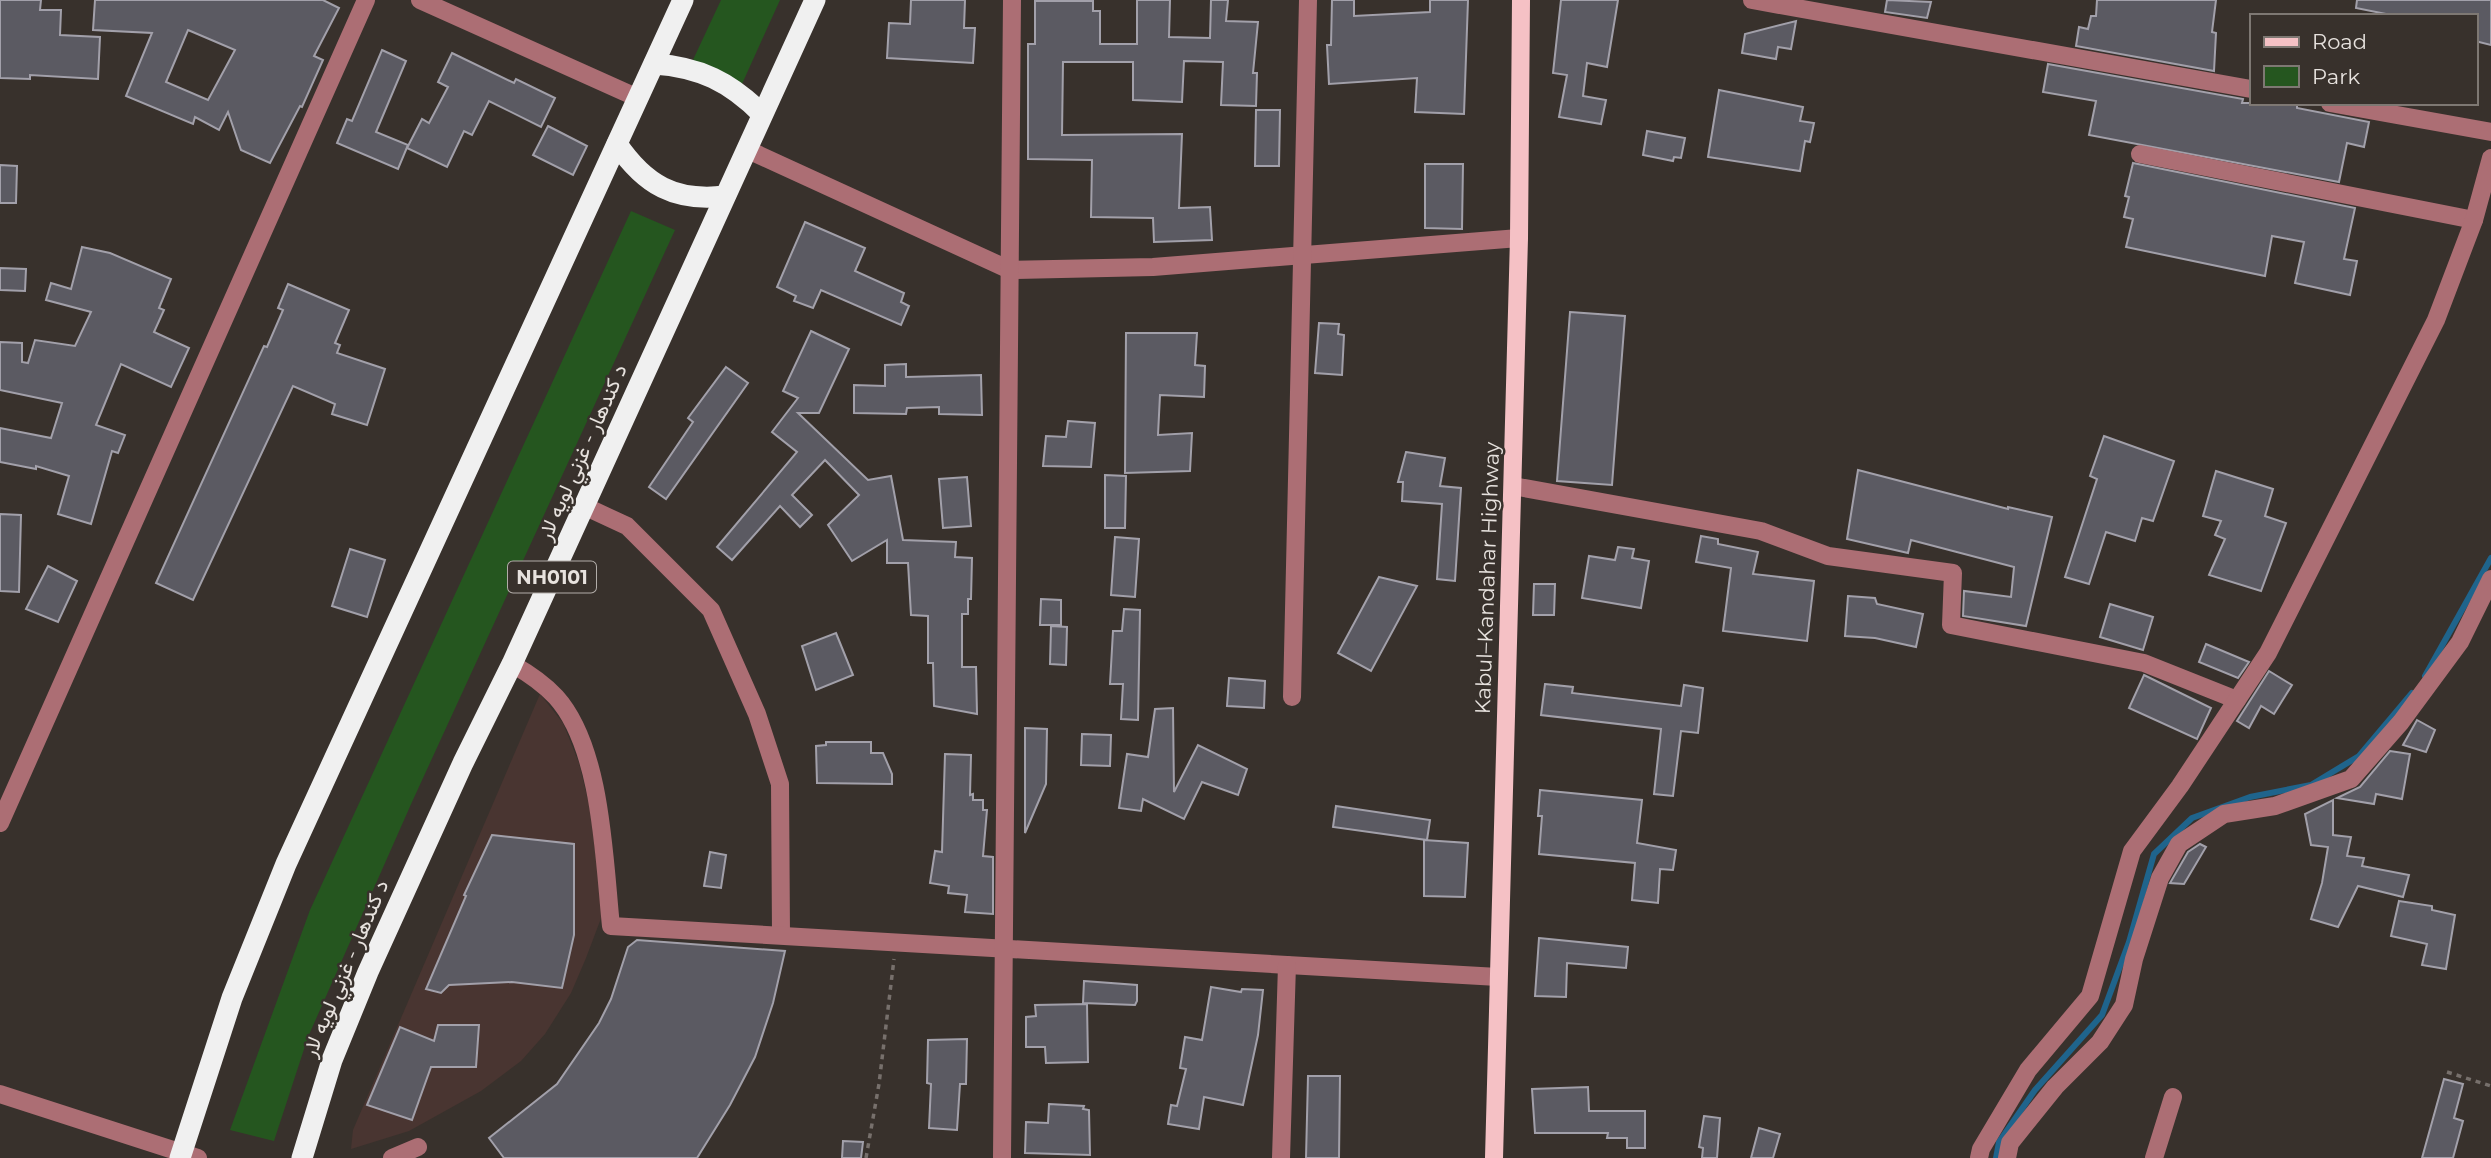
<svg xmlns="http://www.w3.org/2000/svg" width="2491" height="1158" font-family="Montserrat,Vazirmatn,sans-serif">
	<rect width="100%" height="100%" fill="#38312c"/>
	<polygon fill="#493531" points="540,694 563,723 579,763 590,809 603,913 586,958 571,993 545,1034 521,1061 481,1091 409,1131 351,1149 353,1130"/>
	<g fill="#25561f">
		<polygon points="721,0 780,0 742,84 692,62"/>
		<polygon points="631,211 675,230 412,802 308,1037 274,1141 230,1130 310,910"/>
	</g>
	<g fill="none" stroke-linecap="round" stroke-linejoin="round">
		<g stroke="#1f648c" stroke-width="6">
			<polyline points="2425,676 2491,558"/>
			<polyline points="1996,1158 1999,1142 2035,1090 2102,1015 2129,942 2154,854 2192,818 2250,797 2311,785 2359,756 2412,693"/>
		</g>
	</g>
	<g fill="#5b5a62" stroke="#a2a0aa" stroke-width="2" fill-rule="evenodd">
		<polygon points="0,0 41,0 40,10 61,10 60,35 100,37 98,79 30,75 30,79 0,78"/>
		<path d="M95,0H323L339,8L314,56L323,60L302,107L300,106L270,163L241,150L228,112L219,130L195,117L193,124L126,96L152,33L93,30ZM188,30L235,50L208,100L166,82Z"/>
		<polygon points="911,0 965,0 964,28 975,28 973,63 887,58 889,23 910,24"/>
		<polygon points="1137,0 1170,0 1169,37 1210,38 1211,0 1228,0 1226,21 1258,22 1253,73 1257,73 1256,106 1221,105 1223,62 1184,61 1182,102 1133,100 1133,62 1063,62 1062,135 1182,134 1179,208 1210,207 1212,240 1154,242 1153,218 1091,217 1092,160 1028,159 1028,44 1035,44 1035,1 1093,1 1093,11 1100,11 1100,44 1137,44"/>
		<polygon points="1332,0 1354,0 1354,16 1430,12 1430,0 1468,0 1464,114 1415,112 1417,78 1329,84 1327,45 1331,45"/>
		<polygon points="1561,0 1618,0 1607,67 1587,63 1583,96 1606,100 1601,124 1559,117 1567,75 1553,73"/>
		<polygon points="1887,0 1931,2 1927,18 1885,12"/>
		<polygon points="2097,0 2216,0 2212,32 2216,33 2214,71 2076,46 2079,27 2088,29 2091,16 2096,16"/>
		<polygon points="2357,0 2491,0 2491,45 2475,41 2475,16 2396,16 2356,8"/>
		<polygon points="1796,21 1791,49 1778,47 1776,59 1742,53 1745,34"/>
		<polygon points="382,50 406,61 376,132 408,145 398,169 337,143 347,119 352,121"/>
		<polygon points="452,53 514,83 516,79 555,98 541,127 489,101 472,135 464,131 447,167 407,148 422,119 429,123 448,87 438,82"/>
		<polygon points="2048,64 2243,99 2242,103 2297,103 2297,108 2369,122 2364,147 2347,143 2339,182 2089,135 2096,101 2043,92"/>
		<polygon points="1719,90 1803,107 1800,121 1814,123 1810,142 1805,141 1800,171 1708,157"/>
		<polygon points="1256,110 1280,110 1279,166 1255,166"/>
		<polygon points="548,126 587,146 573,175 533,155"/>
		<polygon points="1647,131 1685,138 1681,158 1674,157 1673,161 1643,155"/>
		<polygon points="2133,163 2355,208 2344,259 2357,261 2350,295 2295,283 2304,242 2272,236 2265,276 2126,247 2133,219 2124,217 2129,197 2125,196"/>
		<polygon points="1425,164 1463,164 1462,229 1425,228"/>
		<polygon points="0,165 17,166 16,203 0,203"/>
		<polygon points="805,222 865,248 855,271 904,293 901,302 909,306 901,325 821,290 813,308 794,301 796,296 777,287"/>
		<polygon points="82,247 110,253 171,279 159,308 164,310 154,332 189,348 171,387 121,364 96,425 125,435 118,453 112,451 91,524 58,514 69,476 36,466 36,469 0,462 0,428 51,438 62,403 0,390 0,342 22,343 22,362 28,363 35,340 75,346 91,312 46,300 51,283 71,289"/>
		<polygon points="0,268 26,269 25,291 0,290"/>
		<polygon points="288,284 349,310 335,343 340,345 337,353 385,369 367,425 332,414 335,404 293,386 193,600 156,583 264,346 267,347 283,310 278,308"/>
		<polygon points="1570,312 1625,316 1612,485 1557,481"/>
		<polygon points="1319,323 1339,324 1338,334 1344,335 1342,375 1315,373"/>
		<polygon points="811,331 849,349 819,413 798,413 868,480 891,476 903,540 956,542 955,557 972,558 971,599 968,599 968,614 962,614 962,667 976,667 977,714 934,706 933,663 928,663 928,616 911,615 908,563 887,563 887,540 852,561 828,525 859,495 825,460 792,495 812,515 800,527 780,506 732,560 717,547 797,452 772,432 798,398 783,391"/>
		<polygon points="1126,333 1197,333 1195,365 1205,366 1204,397 1160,395 1158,435 1192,433 1190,471 1125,473"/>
		<polygon points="906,364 906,377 981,375 982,415 939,414 939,407 907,408 906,414 854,413 854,385 885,386 885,365"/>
		<polygon points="726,367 748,383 666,499 649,487 693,422 688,418"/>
		<polygon points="1068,421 1095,423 1091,467 1043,466 1046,436 1066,437"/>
		<polygon points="2104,436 2174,461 2153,521 2142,518 2135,541 2106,532 2089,584 2065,577 2097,479 2090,476"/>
		<polygon points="1406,452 1445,458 1440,486 1461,488 1455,581 1437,579 1442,504 1402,501 1403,482 1398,482"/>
		<polygon points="1858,470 2008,509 2008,507 2052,517 2026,626 1963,616 1964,591 2011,597 2014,567 1911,540 1908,553 1847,539"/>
		<polygon points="2216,471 2273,489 2265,516 2286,523 2261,591 2209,575 2225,539 2215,535 2221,521 2203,516"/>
		<polygon points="1105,475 1126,476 1125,528 1105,528"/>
		<polygon points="967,477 971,526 943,528 939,479"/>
		<polygon points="0,514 21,515 19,592 0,591"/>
		<polygon points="1701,536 1718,539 1718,544 1758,552 1753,574 1814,581 1807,641 1723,631 1731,568 1696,562"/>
		<polygon points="1115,537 1139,539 1135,597 1111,595"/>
		<polygon points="1618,547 1634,549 1632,558 1649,561 1641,608 1582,598 1589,556 1615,560"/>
		<polygon points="350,549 385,560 367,617 332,606"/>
		<polygon points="48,566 77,581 58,622 26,609"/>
		<polygon points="1379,577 1417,586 1371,671 1338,653"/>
		<polygon points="1534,584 1555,584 1554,615 1533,615"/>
		<polygon points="1848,596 1875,598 1877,604 1923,614 1916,647 1875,638 1845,636"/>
		<polygon points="1041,599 1061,600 1061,625 1040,625"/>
		<polygon points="2110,604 2153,617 2143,650 2100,637"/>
		<polygon points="1124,609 1140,610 1138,720 1121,719 1123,684 1110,684 1113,631 1122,631"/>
		<polygon points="1051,626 1067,627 1066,665 1050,664"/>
		<polygon points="836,633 853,675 816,690 802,646"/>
		<polygon points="2206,644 2249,662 2238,678 2199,662"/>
		<polygon points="2269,671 2292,685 2274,714 2261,706 2249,728 2237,721"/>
		<polygon points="2144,675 2211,708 2197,739 2129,708"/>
		<polygon points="1229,678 1265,681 1264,708 1227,706"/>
		<polygon points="1545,684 1573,687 1572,693 1681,706 1684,685 1703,688 1698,733 1681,731 1673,796 1654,794 1661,729 1541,715"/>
		<polygon points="1173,708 1174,792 1198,745 1247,769 1238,795 1202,782 1184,819 1143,799 1141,811 1119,808 1127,754 1148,757 1155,709"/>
		<polygon points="2417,720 2435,730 2426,752 2403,745"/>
		<polygon points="1025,728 1047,729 1046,784 1025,833"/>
		<polygon points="1082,734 1111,735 1110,766 1081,765"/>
		<polygon points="826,742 871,742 871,753 883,753 892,774 892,784 817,783 816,746 826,745"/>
		<polygon points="2390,751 2410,754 2402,799 2376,794 2374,804 2337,798 2360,787"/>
		<polygon points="945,754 971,755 970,795 973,794 973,800 983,800 983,810 987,810 983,856 993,857 993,914 965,912 967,895 948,893 949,886 930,883 935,851 942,852"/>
		<polygon points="1540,790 1642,800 1637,843 1676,850 1673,870 1660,869 1658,903 1632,900 1635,863 1539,854 1542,816 1538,816"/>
		<polygon points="2333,800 2333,835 2351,837 2347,856 2364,858 2362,866 2409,875 2403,897 2358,886 2338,927 2311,919 2322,883 2328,847 2311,845 2305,814"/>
		<polygon points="1336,806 1430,820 1427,840 1333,827"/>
		<polygon points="492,835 574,844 574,935 562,988 512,982 449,985 441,993 426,989 466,896 464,895"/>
		<polygon points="1424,840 1468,843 1465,897 1424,896"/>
		<polygon points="2200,844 2206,847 2184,884 2170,883 2188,852"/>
		<polygon points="710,852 726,855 721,888 704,886"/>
		<polygon points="2399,901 2432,906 2432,910 2455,915 2446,969 2422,965 2427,944 2391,936"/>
		<polygon points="1539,938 1628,947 1626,968 1567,963 1566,997 1535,996"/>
		<polygon points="637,940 785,951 773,1003 755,1057 730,1105 697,1158 504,1158 489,1138 557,1084 599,1023 611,999 628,947"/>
		<polygon points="1084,981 1137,985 1137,1001 1135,1005 1083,1003"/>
		<polygon points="1211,987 1241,992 1242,989 1263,990 1258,1035 1243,1105 1204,1097 1199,1129 1168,1124 1171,1105 1177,1106 1186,1069 1180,1068 1185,1037 1202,1040"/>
		<polygon points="1087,1004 1088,1062 1046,1063 1045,1047 1026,1047 1026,1017 1036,1016 1035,1005"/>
		<polygon points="438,1025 479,1025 476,1067 431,1067 412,1120 367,1105 400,1027 434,1041"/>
		<polygon points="967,1039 966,1084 960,1084 957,1130 929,1128 931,1084 927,1083 928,1040"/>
		<polygon points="1308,1076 1340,1076 1339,1158 1306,1158"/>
		<polygon points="2444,1079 2463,1084 2454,1118 2463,1121 2453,1158 2422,1158"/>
		<polygon points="1588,1087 1589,1111 1645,1111 1645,1148 1627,1148 1627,1138 1607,1138 1608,1133 1535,1133 1532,1089"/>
		<polygon points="1049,1104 1084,1106 1083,1109 1089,1110 1090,1155 1025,1153 1026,1122 1048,1123"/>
		<polygon points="1704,1116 1720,1118 1717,1158 1702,1158 1703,1148 1699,1147"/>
		<polygon points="1759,1128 1780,1134 1773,1158 1751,1158"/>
		<polygon points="843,1141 863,1142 861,1158 842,1158"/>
	</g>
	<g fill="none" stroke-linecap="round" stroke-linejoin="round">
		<g stroke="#77706c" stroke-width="3.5" stroke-dasharray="5 5" stroke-linecap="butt">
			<polyline points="2447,1072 2491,1086"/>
			<polyline points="866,1158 879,1084 894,959"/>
		</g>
		<g stroke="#ac6e74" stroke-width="18">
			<polyline points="420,0 638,98"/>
			<polyline points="1752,0 2251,89"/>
			<polyline points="2330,103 2491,132"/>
			<polyline points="746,149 1010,270 1153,267 1519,238"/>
			<polyline points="2140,154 2474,220"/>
			<polyline points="1513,486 1761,531 1828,556 1953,573 1951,625 2144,663 2237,700"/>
			<polyline points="584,506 627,526 711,610 757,714 780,784 781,935"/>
			<path d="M512,664C528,673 543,683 556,697C602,748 604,860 611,926L1498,977"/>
			<polyline points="1292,697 1308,0"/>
			<polyline points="0,823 366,0"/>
			<polyline points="0,1094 198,1158"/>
			<polyline points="392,1158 418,1147"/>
			<polyline points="1002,1158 1012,0"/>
			<polyline points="1281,1158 1287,965"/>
			<polyline points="1979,1158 1981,1149 2028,1070 2090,996 2132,851 2180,786 2268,653 2436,320 2474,220 2491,158"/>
			<polyline points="2007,1158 2010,1143 2055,1087 2100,1042 2124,1005 2134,959 2160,878 2179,844 2224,814 2275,806 2351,779 2401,722 2460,642 2491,579"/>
			<polyline points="2154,1158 2173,1097"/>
		</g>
		<polyline stroke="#f5c1c5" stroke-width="18" points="1494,1158 1519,238 1521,0"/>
		<g stroke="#f0f0f0" stroke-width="21">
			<path d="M654,64C700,67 730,82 762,114"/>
			<path d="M617,144C645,185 675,202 725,196"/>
			<polyline points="180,1158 232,998 286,864 683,0"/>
			<polyline points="302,1158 332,1060 368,972 463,763 512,664 815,0"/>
		</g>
	</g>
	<g text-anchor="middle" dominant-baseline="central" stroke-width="5" stroke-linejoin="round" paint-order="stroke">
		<rect fill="#38312c" stroke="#b2ada9" stroke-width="2" x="508" y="561.5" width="88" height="31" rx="5"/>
		<g font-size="19" font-weight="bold" fill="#e7e2de">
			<text x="552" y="577">NH0101</text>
		</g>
		<g font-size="21" fill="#e7e2de" stroke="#38312c">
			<text transform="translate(582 452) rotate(-66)">د کندهار - غزني لويه لار</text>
			<text transform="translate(1487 578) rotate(-88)">Kabul–Kandahar Highway</text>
			<text transform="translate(345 968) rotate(-67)">د کندهار - غزني لويه لار</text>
		</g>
	</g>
	<rect x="2250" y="14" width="228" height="91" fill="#38312c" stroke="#7e7873" stroke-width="2"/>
	<rect x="2264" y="37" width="35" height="10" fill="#f5c1c5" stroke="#7e7873" stroke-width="2"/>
	<text x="2312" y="49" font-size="21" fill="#e7e2de">Road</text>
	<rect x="2264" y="66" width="35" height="21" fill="#25561f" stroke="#7e7873" stroke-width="2"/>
	<text x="2312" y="84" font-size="21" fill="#e7e2de">Park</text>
</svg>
